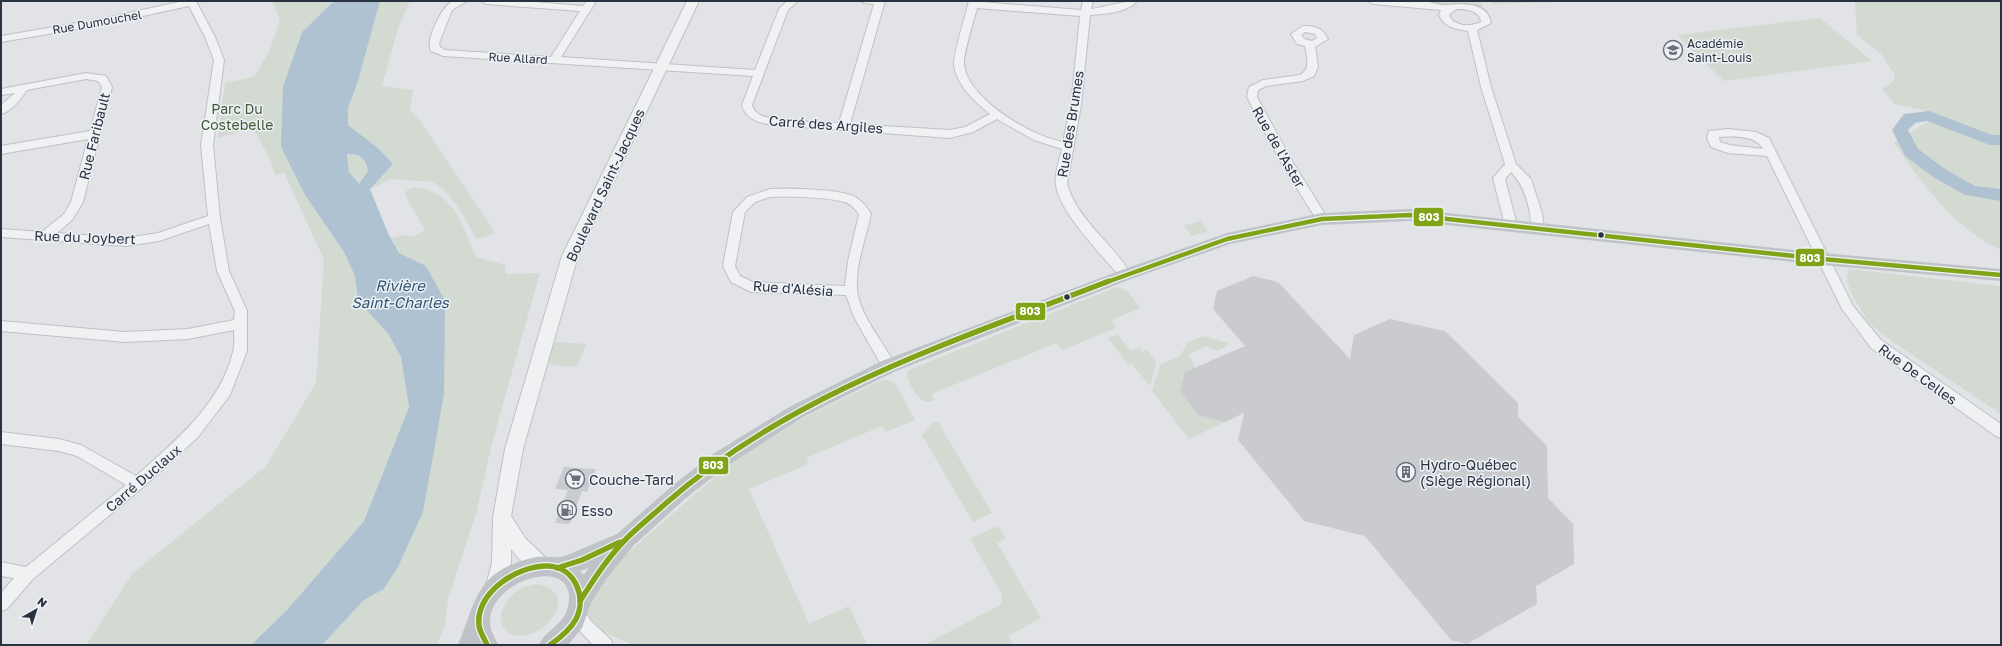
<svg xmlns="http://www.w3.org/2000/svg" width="2002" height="646" font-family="'Golos Text',sans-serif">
	<rect width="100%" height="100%" fill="#e1e3e6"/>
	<g fill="#d2dad1">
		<polygon points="272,1 334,1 302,32 281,147 305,195 344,252 355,276 358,300 389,335 401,357 409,407 364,521 287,610 251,645 86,645 133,573 266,466 316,383 324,260 284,172 275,175 271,161 253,128 218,138 225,83 254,77 269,52 280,20"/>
		<path d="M380,1H410L398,28L382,86L413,90L410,110L421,122L495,232C489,236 484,239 476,238L459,208L444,190L433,182L391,179L370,189L378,148L348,125V108L358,81Z"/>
		<path d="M1373,1H1480L1483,6C1457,13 1402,4 1373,1Z"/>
		<polygon points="1489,1 1582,1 1492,4"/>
		<path d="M1855,1H2001V250C1952,227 1924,185 1894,143L1929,121L1923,110L1894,104L1882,88L1893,82L1895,75L1881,54L1857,35Z"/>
		<polygon points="1820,18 1872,61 1724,81 1677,35"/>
		<path d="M347,154C360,155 366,158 368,171L359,184L349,172Z"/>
		<path d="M414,187C455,191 462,225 476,257L505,265L506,274L540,273L492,443L477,510L448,599L445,627L436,645H322L364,600L384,589L398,567L423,512L426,266L399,253L392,238L403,235L413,237L425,230L405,195L407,190Z"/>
		<polygon points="1200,221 1208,231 1192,236 1184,226"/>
		<polygon points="1848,269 2001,286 2001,414 1893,342 1870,324 1852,295 1847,281"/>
		<path d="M1117,287L1126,290L1141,308L1111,320L1116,328L1062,350L1057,343L931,394L935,400C930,402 926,403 922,400C916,397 906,379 907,372L911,369Z"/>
		<polygon points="1117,334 1131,351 1139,347 1143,352 1147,350 1156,362 1150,386 1131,363 1128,365 1108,338"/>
		<polygon points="1204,336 1228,343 1227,346 1217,351 1206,346 1189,354 1195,368 1180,392 1198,415 1225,422 1189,439 1152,391 1160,366 1163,363 1180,356 1188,342"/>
		<polygon points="559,342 586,344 577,367 554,365 548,361 552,344"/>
		<polygon points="884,379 895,383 915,420 886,432 882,426 806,458 809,464 749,489 809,624 849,606 867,645 633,645 598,630 600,627 591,620 587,608 614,565 731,463 807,416"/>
		<polygon points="934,422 938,422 992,513 973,522 922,435"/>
		<polygon points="998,526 1006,539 997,543 1041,618 1008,636 1013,645 924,645 1000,605 1002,600 1001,593 973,544 971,538"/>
		<path d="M537,584C584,592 542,646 511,634C492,624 503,601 517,591C523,587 530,585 537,584Z"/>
	</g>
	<path fill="#afc2d2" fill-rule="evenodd" d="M334,1H380L358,81L348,108V125L378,148L393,164L370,189L388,233L399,253L426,266L445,301L444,394L423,512L398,567L384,589L364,600L322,645H251L287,610L364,521L409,407L401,357L389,335L358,300L355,276L344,252L305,195L281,147L283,87L302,32ZM347,154C360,154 366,158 368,171L359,184L349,172Z"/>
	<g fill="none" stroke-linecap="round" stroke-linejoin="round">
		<polygon fill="#afc2d2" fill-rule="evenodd" points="1929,111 1992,135 2001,135 2001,145 1990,145 1927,121 1915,123 1908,130 1918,149 1945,169 1975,186 2001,189 2001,201 1965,195 1933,177 1905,156 1892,130 1904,114"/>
	</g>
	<g fill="#c9cbce">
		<polygon points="1253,276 1278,282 1350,359 1354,335 1390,319 1445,331 1518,403 1518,417 1547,446 1548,498 1573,524 1574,564 1536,586 1537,604 1467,644 1451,640 1365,536 1304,521 1238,440 1244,413 1225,422 1198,415 1180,392 1185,372 1245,346 1213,309 1217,291"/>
		<polygon points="564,467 596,469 587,492 582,491 570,524 555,523 568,490 555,489"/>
	</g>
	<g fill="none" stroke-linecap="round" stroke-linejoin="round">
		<g stroke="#bfc1c4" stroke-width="2">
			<g id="minor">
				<path d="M183,1H196L215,37L224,60L213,145L220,218L229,271L247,311V351L230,395L198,437L142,488L33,579L7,609L1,611V593L14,578L1,576V562L26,567L126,485L77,456L59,451L1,444V432L59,439L81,445L136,476C175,441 220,405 233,352C235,345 234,337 234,330L188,339L125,342L1,331V321L125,332L188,329L234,320L235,311L217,271L209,224L159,241L126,246L1,237V229L42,232L64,214L71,202L88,139L1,154V146L90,131L102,87L98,81L86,79L27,90C21,99 11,112 1,114V105L15,93L1,95V89L86,73L106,76L112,87L83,202L72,220L57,233L126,238L158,233L208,216L201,145L214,60L205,37L189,6L101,25L1,42V36L101,19Z"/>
				<path d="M453,1H467L452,10L439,43L440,47L445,50L551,57L580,11L486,4L481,1H523L583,6L587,1H593L595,3L561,57L755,70L779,9L787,1H798L788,10L752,105C754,111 757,113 762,116C778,122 821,122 839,123L874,4L864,3L862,1H885L850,124L950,130L965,127L990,114C975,102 957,86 954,65C953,56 966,13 969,1L1081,10L1083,1H1093L1091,9C1107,7 1121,1 1137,1C1127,13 1104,14 1090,15L1081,105L1067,184C1079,223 1113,242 1131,275L1129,278H1121C1103,256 1059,212 1056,185C1054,174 1060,159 1062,149L1034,140L997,119L973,132L950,138L774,125C760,123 746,120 742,105L753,76L443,56L431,51C425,41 442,5 453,1ZM977,8L1080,16L1071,105L1063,142C1031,136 969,100 964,65C963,54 974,20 977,8Z"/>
				<path d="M1368,1C1386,1 1406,0 1424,1C1431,2 1441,6 1448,5C1464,3 1488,3 1491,23L1477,30L1491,87L1516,164L1531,179L1542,213L1544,229L1542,232H1534C1530,226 1531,219 1530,213C1527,198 1522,183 1511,172L1505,179L1517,225L1515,228H1507L1505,225L1493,178L1505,164L1481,87L1468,31C1455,29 1444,27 1439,15L1441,10L1373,4ZM1456,9C1465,9 1480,10 1481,22C1471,27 1454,27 1449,15Z"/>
				<path d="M1303,26C1316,26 1322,28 1328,39L1315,47L1318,67L1314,76L1303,81L1266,86L1258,90L1257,97L1292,161L1328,219L1326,222H1318L1280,161L1247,97L1249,87L1263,80L1300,75C1311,69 1307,57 1305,46L1297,44L1291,34ZM1305,32L1315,34L1317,38L1312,41L1304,39L1301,35Z"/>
				<path d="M1728,129L1756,132L1769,138L1853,306L1881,340L2001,424V438L1996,436L1871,348L1842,309L1767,156L1728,153L1711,147L1707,138L1709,131ZM1719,137C1732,136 1756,135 1763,149L1730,145L1720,142Z"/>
				<path d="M770,189C788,188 834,189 851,195C860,199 866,205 871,214C866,239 853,270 858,296C864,321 884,343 896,366L894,370L889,371L884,370L854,317L846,295L751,292L731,282L723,266L733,212L747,197ZM770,197C787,196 829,197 845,202C851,204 855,209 859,214L848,261L845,286L753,282L740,276L735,266L745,212L755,202Z"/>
				<polygon points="577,606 583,608 591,621 611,640 613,645 593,645 577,628 569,613 571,608"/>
			</g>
		</g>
		<g stroke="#bfc1c4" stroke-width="2">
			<path id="tertiary" d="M687,1H699L578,256L523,449L511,516L525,538L547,559L550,565L547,571L540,574C528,569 519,560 511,549C512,564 509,578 503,591L496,594L489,591L486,585L492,563L493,517L505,449L562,256Z"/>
		</g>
		<use href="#minor" fill="#f0f1f3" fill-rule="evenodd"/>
		<use href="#tertiary" fill="#f0f1f3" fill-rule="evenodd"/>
		<path fill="#bfc2c6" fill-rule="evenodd" d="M1410,209L1822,253L2001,269V281L1822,265L1410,221L1322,225L1230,244L1131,279L896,371L805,416L727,466L686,498L634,545L606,579L591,603L582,628L568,645H539C545,630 564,625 568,607C580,553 489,578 490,622C490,631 495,637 498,645H458C477,599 476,572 532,558C543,555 554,559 565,556L617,534L672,486L713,454L791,406L882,361L1119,271L1227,233L1322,213ZM589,567L584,575L580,571L588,568Z"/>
		<g stroke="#eef2f6" stroke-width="7">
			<polyline id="bus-1-far1" points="1107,282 1227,239 1322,219 1410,215 1822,259 2001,275"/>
		</g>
		<g stroke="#eef2f6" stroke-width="8">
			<g id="bus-1">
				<polyline points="557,568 582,560 620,542"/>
				<path d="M580,601C594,579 608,557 627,538C639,526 653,515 665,504C792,392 955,341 1109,281"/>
				<path d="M487,645C485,639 479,631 479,625C475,592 520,564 549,566C575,568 587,597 576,619C570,630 560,638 550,645"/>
			</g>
		</g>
		<use href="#bus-1-far1" stroke="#81a317" stroke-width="4.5"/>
		<use href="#bus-1" stroke="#81a317" stroke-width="5.5"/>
	</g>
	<defs>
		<g id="school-ring" transform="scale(1)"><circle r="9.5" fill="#eef2f6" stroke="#69707a" stroke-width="1.5"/><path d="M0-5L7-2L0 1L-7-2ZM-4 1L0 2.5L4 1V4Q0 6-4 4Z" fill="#69707a"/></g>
		<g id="building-ring" transform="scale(1)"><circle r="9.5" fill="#eef2f6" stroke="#69707a" stroke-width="1.5"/><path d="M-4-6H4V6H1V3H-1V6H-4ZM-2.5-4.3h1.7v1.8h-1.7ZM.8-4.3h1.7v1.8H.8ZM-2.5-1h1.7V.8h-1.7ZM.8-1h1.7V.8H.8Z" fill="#69707a"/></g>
		<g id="supermarket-ring" transform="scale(1)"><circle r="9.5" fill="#eef2f6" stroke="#69707a" stroke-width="1.5"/><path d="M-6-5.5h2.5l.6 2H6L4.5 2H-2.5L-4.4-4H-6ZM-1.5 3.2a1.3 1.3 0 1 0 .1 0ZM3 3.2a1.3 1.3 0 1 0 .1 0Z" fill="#69707a"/></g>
		<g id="fuel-ring" transform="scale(1)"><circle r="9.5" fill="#eef2f6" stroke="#69707a" stroke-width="1.5"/><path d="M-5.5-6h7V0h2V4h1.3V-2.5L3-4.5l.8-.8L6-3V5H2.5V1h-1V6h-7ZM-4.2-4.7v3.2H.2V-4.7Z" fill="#69707a"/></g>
	</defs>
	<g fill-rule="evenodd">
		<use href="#school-ring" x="1673" y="50"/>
		<use href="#building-ring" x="1406" y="472"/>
		<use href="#supermarket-ring" x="575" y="479"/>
		<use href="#fuel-ring" x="567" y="510"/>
	</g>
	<g fill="#283240" stroke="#eef2f6" stroke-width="1.5">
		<circle cx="1601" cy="235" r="3.5"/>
		<circle cx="1067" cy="297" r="3.5"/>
	</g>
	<g text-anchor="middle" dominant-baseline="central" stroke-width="3" stroke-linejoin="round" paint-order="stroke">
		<g font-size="12" fill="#283240" stroke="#eef2f6">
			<text transform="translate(97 22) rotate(-10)">Rue Dumouchel</text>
			<text transform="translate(518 58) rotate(3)">Rue Allard</text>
		</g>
		<g font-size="12" fill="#283240" stroke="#eef2f6" text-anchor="start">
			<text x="1687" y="43">Académie<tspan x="1687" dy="14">Saint-Louis</tspan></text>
		</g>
		<g font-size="14" fill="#3f5b35" stroke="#eef2f6">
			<text x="237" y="108">Parc Du<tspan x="237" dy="16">Costebelle</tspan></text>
		</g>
		<g font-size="14" fill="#283240" stroke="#eef2f6">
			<text transform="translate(826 124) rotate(4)">Carré des Argiles</text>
			<text transform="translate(1070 124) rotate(-81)">Rue des Brumes</text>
			<text transform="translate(94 136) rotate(-76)">Rue Faribault</text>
			<text transform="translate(1279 147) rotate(60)">Rue de l'Aster</text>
			<text transform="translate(605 185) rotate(-65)">Boulevard Saint-Jacques</text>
			<text transform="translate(85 237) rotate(2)">Rue du Joybert</text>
			<text transform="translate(793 288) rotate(4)">Rue d'Alésia</text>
			<text transform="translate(1918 374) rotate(36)">Rue De Celles</text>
			<text transform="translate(143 478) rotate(-41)">Carré Duclaux</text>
		</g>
		<g font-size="14" fill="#283240" stroke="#eef2f6" text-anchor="start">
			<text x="1420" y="464">Hydro-Québec<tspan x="1420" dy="16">(Siège Régional)</tspan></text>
			<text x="589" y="479">Couche-Tard</text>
			<text x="581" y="510">Esso</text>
		</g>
		<g font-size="15" font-style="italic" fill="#315474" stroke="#eef2f6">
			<text x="400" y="285">Rivière<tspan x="400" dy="17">Saint-Charles</tspan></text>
		</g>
	</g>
	<g stroke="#eef2f6" stroke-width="1.5">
		<rect x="1413" y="207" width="31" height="20" rx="4" fill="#81a317"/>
		<rect x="1795" y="248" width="30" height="19" rx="4" fill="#81a317"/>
		<rect x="1015" y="302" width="31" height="19" rx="4" fill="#81a317"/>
		<rect x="698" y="456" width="31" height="19" rx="4" fill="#81a317"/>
	</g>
	<g font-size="11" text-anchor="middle" font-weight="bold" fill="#fff">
		<text x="1429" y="221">803</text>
		<text x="1810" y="262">803</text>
		<text x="1030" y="315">803</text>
		<text x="713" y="469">803</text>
	</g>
	<rect width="2002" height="646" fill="none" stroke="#283240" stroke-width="4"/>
	<g transform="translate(36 610) rotate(39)" stroke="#eef2f6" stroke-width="3" paint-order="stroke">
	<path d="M0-3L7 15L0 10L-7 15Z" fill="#283240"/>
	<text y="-6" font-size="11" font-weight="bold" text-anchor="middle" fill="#283240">N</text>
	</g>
</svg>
